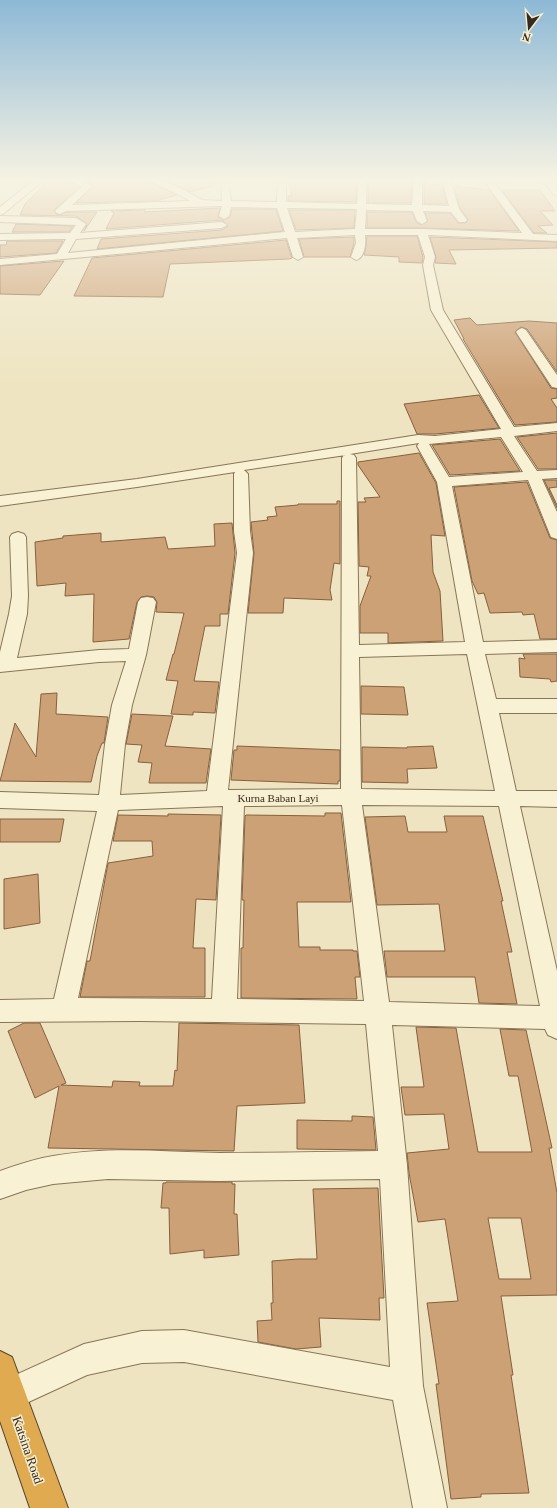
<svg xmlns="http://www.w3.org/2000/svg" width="557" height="1508" font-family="Georgia,serif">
	<rect width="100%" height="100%" fill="#eee4c1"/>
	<g fill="#cda176" stroke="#87603e" fill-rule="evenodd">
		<polygon points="50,179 66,179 79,187 54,210 56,214 60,215 66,212 97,212 84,231 87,224 76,216 20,215 25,204"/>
		<polygon points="84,179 143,179 177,195 156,201 76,203 93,186"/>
		<polygon points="162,179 215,179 215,185 190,192"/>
		<polygon points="291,179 357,179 356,202 288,201 288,196 291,196"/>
		<polygon points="368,179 412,179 411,203 368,203"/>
		<polygon points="424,179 430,179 425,184 442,185 447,204 424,204"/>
		<polygon points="454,186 489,190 519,231 422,228 367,228 367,212 412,212 416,222 421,225 428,221 425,213 450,213 458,223 466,223 468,219 460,208"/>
		<polygon points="502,190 540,190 555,211 540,211 553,225 538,226 547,233 534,233"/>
		<polygon points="220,208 218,217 223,220 230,217 232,209 276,209 283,231 97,249 101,239 222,230 228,226 222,220 106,229 114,213 111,211 145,210 145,212"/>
		<polygon points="289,210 355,210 354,228 296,230"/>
		<polygon points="16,224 73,226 69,232 12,232"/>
		<polygon points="367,236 417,236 423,257 422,263 399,262 399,257 364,255 366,246"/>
		<polygon points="354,237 354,243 350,257 304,257 299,239"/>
		<polygon points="430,237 557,242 557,248 449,250 456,264 435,263 436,257"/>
		<polygon points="286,240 292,258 289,259 170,264 163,297 74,296 92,258"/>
		<polygon points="7,241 63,241 56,253 0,257 0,245 6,245"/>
		<polygon points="64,261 40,295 0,294 0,266"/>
		<polygon points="470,318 477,325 529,321 557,323 557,372 527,329 521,327 515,332 551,388 557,389 557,398 551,399 557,408 557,422 515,425 463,339 464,339 454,320"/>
		<polygon points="479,395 499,428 435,434 417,434 404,404"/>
		<polygon points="557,433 557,469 538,469 517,437"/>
		<polygon points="500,439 520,471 450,475 432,445"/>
		<polygon points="419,453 436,483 445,536 431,535 433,572 440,591 443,641 388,643 388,633 360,633 360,606 371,576 367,576 369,567 359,566 358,502 366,502 364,498 380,497 358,465 358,462"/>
		<polygon points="544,480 557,480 557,487 549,488 557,505 557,508"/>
		<polygon points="527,482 550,538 557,540 557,639 540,639 534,614 523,615 522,612 490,613 484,593 478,594 472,581 454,487"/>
		<polygon points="337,501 340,501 340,564 334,563 330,590 332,600 284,598 283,613 248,613 254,553 251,522 268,520 267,517 277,516 275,507 298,505 298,504 337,504"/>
		<polygon points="232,523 235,553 228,614 220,614 220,626 205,626 194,681 219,682 215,713 193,712 193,715 171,714 178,681 166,680 173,654 174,654 184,613 156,612 157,602 154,597 147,596 141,597 137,602 129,639 93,642 94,594 65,596 66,583 37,586 35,542 63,538 63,536 101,533 101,542 165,537 168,549 215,546 214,524"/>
		<polygon points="523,654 557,654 557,681 551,682 550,679 520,677 519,658 525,659"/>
		<polygon points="361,686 404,687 408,715 361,714"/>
		<polygon points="57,693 56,714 108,717 104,743 102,743 97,756 91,782 0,781 15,723 36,757 41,694"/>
		<polygon points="132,714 173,716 165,746 211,749 206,783 149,783 152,763 138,762 142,745 126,744"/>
		<polygon points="237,746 340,750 340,781 338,781 338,784 231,780 234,750 237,750"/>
		<polygon points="433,746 437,768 407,769 408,783 362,782 362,747 407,748 407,747"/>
		<polygon points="325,813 341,813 351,902 297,902 299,947 320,947 320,950 353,950 353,951 357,951 360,977 355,977 357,999 241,998 241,948 243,948 244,900 242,900 245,816 246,815 325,816"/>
		<polygon points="168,814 221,815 216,900 196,899 193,948 205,948 205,997 80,997 87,961 90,961 108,863 153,856 152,841 113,841 118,815 168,816"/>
		<polygon points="405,816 408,832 447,832 444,816 483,816 503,901 501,901 512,952 507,952 517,1004 479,1003 475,977 387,977 384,951 445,951 439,904 377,905 365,817"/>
		<polygon points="0,819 64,819 60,842 0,842"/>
		<polygon points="38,874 40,923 4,929 4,879"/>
		<polygon points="24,1023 40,1023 66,1083 61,1085 112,1087 113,1081 140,1082 139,1086 173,1086 175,1070 177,1071 179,1023 299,1025 305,1103 237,1106 234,1151 48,1148 59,1086 35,1098 8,1031"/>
		<path d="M416,1027L456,1028L478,1152H532L518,1076H509L500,1029L526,1030L552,1148H549L557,1193V1295L501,1296L513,1375H511L529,1493L481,1494V1497L451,1499L436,1384H439L427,1303L458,1301L445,1219L418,1222L409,1173L407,1153L449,1149L444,1114L405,1115L401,1087H424ZM488,1218H521L531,1279H499Z"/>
		<polygon points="352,1116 373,1117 376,1150 297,1149 297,1120 352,1121"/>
		<polygon points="166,1182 232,1182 232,1184 235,1184 234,1214 237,1214 239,1255 204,1258 204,1250 170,1254 169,1208 161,1208 163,1183 166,1183"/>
		<polygon points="378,1188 384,1298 379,1298 380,1320 319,1318 321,1347 296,1349 258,1342 257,1321 272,1320 271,1303 273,1303 272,1261 298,1259 317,1259 313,1189"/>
	</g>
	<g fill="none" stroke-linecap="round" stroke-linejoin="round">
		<g stroke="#887558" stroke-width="2">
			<g id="street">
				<polygon points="35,179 45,179 3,214 0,215 0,207"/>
				<path d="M67,179H80L92,186L72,205L190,201L174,192L144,179H157L180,188L202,200L222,201L221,182L219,179H228L231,201L277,202L278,179H286V202L357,204L359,179H367L366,204L412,205L414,179H422V205L449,206L443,183V179H452L451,183L459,209L467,220L465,222H459L451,212L423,211L427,221L422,224L417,221L413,211L366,210L365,229H422L522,233L483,179H492L533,234L557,235V241L428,235L435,257L433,265L443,310L514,427L557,423V431L514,436L537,471L557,470V478L542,479L557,512V539L551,537L528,480L452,486L483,642L557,640V652L485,654L496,699H557V713H499L516,791H557V807L520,806L557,971V1039L548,1035L545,1029L392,1025L407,1165L423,1386L447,1508H413L393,1400L184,1362L142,1363L87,1375L9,1411L0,1408V1382L84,1344L142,1331L184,1330L390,1367L380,1179L219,1181L108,1179L53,1184L26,1190L0,1199V1171C17,1165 34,1159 53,1156C108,1146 164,1152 220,1153C272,1153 325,1152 378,1151L366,1024L139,1021L0,1022V1000L54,999L97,811L0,808V792L99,795L105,744L112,705L126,661L99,662L0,672V652L9,614L12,596L10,537L12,534L18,532L24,534L26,537L28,596L27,614L17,658L99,650L129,649L138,602L141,598L147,597L153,598L156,602L146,655L132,705L125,744L120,795L207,791L237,553L234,531V474L235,472L137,487L0,506V496L137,479L418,435L435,436L501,429L431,310L423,265L425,257L418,235H365C366,243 365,258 356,260L351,257L356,243L355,235L297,238L303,257L298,260L293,257L287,238L0,265V259L57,254L66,239L0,240V234L70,233L76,225L0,222V216L76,218L86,224L80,233L222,222L227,225L222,228L76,239L68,253L285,232L277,208L231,207L229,216L224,219L219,216L222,206L66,211L60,214L57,213L55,211L57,209L82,187ZM287,208L357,209L355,229L295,232ZM501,437L523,472L449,477L429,444ZM419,443L417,446L437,482L465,642L359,645L356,458L354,455L350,454ZM344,455L342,458L341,789L228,790L253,553L250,531L248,474L244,470L346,455ZM467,654L495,791L361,789L359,657ZM342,805L364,1001L237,999L244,806ZM362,805L499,806L540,1006L389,1002ZM223,806L212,999L78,998L118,810Z"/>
				<polygon points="542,179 551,179 557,187 557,196 554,195"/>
				<polygon points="522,328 526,330 557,375 557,388 552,387 516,332 518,330"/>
			</g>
		</g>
		<g stroke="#55432d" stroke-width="2">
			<polygon id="highway" points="0,1351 12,1357 68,1508 30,1508 0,1421"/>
		</g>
		<use href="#street" fill="#f9f1d4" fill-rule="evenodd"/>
		<use href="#highway" fill="#dfaa50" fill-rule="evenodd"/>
	</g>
	<linearGradient id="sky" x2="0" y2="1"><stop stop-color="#8db9d6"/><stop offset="0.46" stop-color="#f7f3e3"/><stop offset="1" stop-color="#f7f3e3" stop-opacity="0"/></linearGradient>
	<rect width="557" height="391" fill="url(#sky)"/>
	<g text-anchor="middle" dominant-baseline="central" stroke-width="3" stroke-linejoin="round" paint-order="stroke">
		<g font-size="11" fill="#372b1d" stroke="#f6eed0">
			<text x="278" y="798">Kurna Baban Layi</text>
		</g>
		<g font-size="13" fill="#372b1d" stroke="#f6eed0">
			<text transform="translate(28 1450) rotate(71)">Katsina Road</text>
		</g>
	</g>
	<g transform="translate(529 28) rotate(196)" stroke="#f6eed0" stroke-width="3" paint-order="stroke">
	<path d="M0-3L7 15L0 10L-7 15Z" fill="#372b1d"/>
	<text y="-6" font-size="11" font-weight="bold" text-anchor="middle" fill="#372b1d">N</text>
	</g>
</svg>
